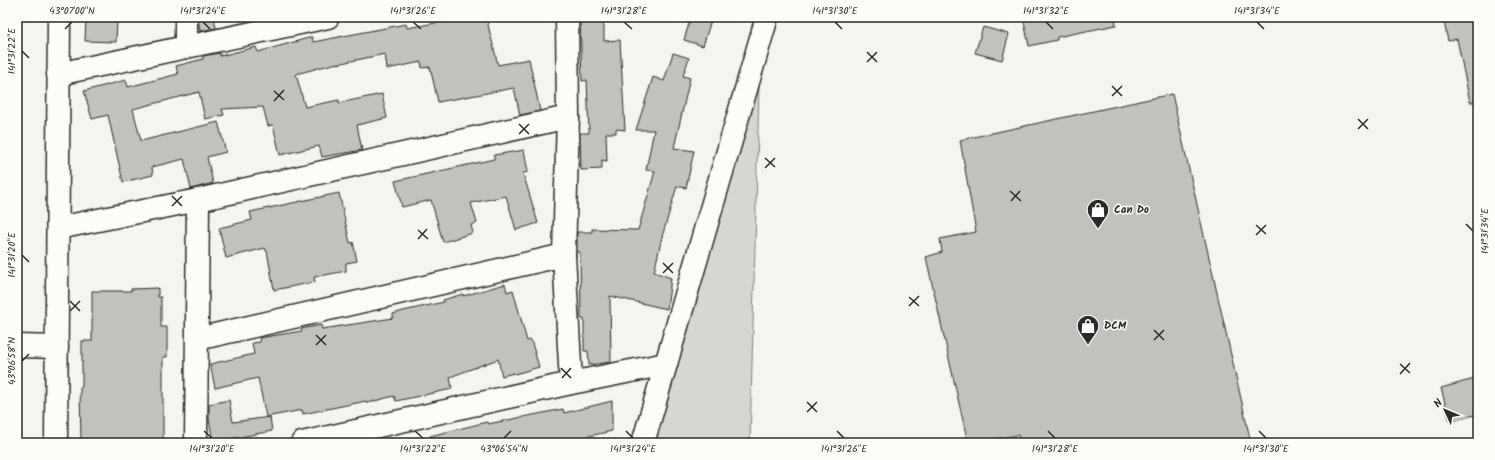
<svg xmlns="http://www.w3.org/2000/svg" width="1495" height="460" font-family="Kalam,sans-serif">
	<rect width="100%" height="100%" fill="#f5f4ef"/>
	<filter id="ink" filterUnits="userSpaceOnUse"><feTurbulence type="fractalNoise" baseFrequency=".025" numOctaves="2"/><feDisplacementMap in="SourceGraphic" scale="8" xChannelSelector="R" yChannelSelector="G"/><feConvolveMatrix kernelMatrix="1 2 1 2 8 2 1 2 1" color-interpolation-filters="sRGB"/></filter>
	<g filter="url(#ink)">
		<polygon fill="#d7d6d2" stroke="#81807e" points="759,87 750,443 651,443"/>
		<g fill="#c2c1be" stroke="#2b2b2b">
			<polygon points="86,17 104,17 104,20 117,21 116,42 85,41"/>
			<polygon points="214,17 216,28 200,31 198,19"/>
			<polygon points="470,17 486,17 498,65 529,59 540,111 520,115 514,88 438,102 430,67 422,68 421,62 387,69 385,54 337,64 337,63 296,74 305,107 339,100 339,103 382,94 387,118 357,125 362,150 322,157 319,146 280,155 273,125 268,126 263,107 222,109 224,115 205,119 199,92 133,109 141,141 218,122 226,152 207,157 213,183 191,189 184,159 152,167 153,175 123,182 108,115 92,119 84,91 126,80 128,87 178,74 176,66 203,59 203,56 220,53 220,56 256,47 258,52 312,37 313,42 406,24 407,28"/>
			<polygon points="580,17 601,17 604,27 604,41 620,40 625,130 616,129 616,133 606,133 607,161 602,160 602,169 581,170 580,133 589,133 587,80 582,81"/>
			<polygon points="691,17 712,17 703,46 684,40"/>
			<polygon points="1023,17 1115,17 1116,25 1057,37 1057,40 1029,46"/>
			<polygon points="1443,17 1478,17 1478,102 1470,102 1457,39 1448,41"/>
			<polygon points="983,27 1009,34 1002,60 975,53"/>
			<polygon points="673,53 689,58 683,76 690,78 674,148 694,151 686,188 677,186 662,237 654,272 671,278 667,309 610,296 611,362 589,365 588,351 584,351 584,319 581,319 580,252 577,252 577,232 592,232 592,229 638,230 655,171 646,170 654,130 636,130 653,77 664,81"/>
			<polygon points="1172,94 1251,443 1020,443 1018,435 968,443 926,257 942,252 940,239 976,232 960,140"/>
			<polygon points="524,150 528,172 523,173 538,223 516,230 506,196 471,203 477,223 471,225 473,233 443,242 431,200 402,207 395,181 494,159 494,155"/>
			<polygon points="339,193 350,243 353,242 357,261 346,263 346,271 314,277 315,282 274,290 267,251 266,251 265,248 226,258 219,228 252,220 250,212"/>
			<polygon points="505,284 507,292 513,290 527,341 531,340 539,367 515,374 514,373 502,376 498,359 450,377 452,389 396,401 394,396 367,403 366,401 303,414 302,410 266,417 258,378 215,388 210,364 254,354 252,343 260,342 259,338 302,331 301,329 321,325 322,329 393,318 393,314 403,311 444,302 443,300 463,294 463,296"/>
			<polygon points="158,288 158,297 161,297 161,327 167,327 167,357 163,357 163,440 103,440 103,443 81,443 80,387 82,387 82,341 92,341 92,291 131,291 131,289"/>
			<polygon points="1478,378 1478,414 1450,422 1441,388"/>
			<polygon points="229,400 233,422 270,417 272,431 213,442 209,419 209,404"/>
			<polygon points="612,401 612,431 580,438 580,437 547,443 431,443 430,436 487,422 488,424 563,409 564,413"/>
		</g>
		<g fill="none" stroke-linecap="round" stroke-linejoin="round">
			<g stroke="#2b2b2b" stroke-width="25">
				<g id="minor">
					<polyline points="186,17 186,47"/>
					<polyline points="567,17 568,117 564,255 571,383"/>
					<polyline points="58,74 328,17"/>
					<polyline points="58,228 198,200 568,117"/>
					<polyline points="197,339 564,255"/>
					<polyline points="17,346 57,347"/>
					<polyline points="56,443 59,17"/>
					<polyline points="196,443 198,200"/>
					<polyline points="302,443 571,383 666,364"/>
					<polyline points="643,443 767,17"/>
				</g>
			</g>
			<use href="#minor" stroke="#fdfcf7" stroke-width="22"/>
		</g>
	</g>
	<path fill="none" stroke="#2b2b2b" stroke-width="1.5" d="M203,22L210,29M413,22L421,29M624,22L632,29M835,22L842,29M1046,22L1053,29M1257,22L1264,29M65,29L72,22M22,51L29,58M867,52L877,62M867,62L877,52M1112,86L1122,96M274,91L284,100M1112,96L1122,86M274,101L284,90M1358,119L1368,129M519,124L529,134M1358,129L1368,119M519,134L529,124M765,158L775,167M765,168L775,158M1010,191L1021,201M172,196L182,206M1011,201L1020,191M172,206L182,196M1466,224L1473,231M1256,225L1266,234M418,230L428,239M1256,235L1266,225M418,239L427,229M22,255L29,262M663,263L673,273M663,273L673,263M909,297L919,306M70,301L80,311M909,306L919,296M70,311L80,301M1154,330L1164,340M316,335L326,345M1154,340L1164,330M316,345L326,335M22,361L29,354M1400,364L1410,373M561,368L571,378M1400,374L1410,363M562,378L571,368M807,402L817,412M807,412L817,402M204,431L212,438M415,431L423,438M626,431L633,438M837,431L844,438M1048,431L1055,438M1259,431L1266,438M504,438L511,431"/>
	<defs>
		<g id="shop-pin" transform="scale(1.15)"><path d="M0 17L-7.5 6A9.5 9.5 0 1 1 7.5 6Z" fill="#2b2b2b" stroke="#fdfcf7"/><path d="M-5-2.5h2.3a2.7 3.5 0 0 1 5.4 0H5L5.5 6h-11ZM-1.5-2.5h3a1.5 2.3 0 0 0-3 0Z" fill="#fff"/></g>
	</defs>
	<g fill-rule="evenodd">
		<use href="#shop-pin" x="1098" y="210"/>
		<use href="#shop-pin" x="1088" y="326"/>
	</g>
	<g text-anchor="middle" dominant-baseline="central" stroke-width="3" stroke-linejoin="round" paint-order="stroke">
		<g font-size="11" font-weight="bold" fill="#2b2b2b" stroke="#fdfcf7" text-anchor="start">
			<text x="1114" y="210">Can Do</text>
			<text x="1104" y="326">DCM</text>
		</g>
	</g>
	<rect width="1495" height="460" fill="none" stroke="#fdfcf7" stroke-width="44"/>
	<g transform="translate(1445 410) rotate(314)" stroke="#fdfcf7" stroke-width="3" paint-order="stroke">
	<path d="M0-3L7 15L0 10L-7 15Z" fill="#2b2b2b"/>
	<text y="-6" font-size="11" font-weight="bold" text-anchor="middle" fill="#2b2b2b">N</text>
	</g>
	<rect x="22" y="22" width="1451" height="416" fill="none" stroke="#2b2b2b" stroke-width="1.5"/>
	<g font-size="10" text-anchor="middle" fill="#2b2b2b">
		<text x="72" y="14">43°07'00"N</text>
		<text x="203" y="14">141°31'24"E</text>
		<text x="413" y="14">141°31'26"E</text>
		<text x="624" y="14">141°31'28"E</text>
		<text x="835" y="14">141°31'30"E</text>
		<text x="1046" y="14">141°31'32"E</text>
		<text x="1257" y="14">141°31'34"E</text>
		<text transform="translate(11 51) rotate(-90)" y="4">141°31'22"E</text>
		<text transform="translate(1484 231) rotate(-90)" y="4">141°31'34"E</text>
		<text transform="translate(11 255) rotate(-90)" y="4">141°31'20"E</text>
		<text transform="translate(11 361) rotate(-90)" y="4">43°06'58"N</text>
		<text x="212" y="452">141°31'20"E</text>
		<text x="423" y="452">141°31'22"E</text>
		<text x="504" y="452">43°06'54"N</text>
		<text x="633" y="452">141°31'24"E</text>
		<text x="844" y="452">141°31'26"E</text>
		<text x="1055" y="452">141°31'28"E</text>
		<text x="1266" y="452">141°31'30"E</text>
	</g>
</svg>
